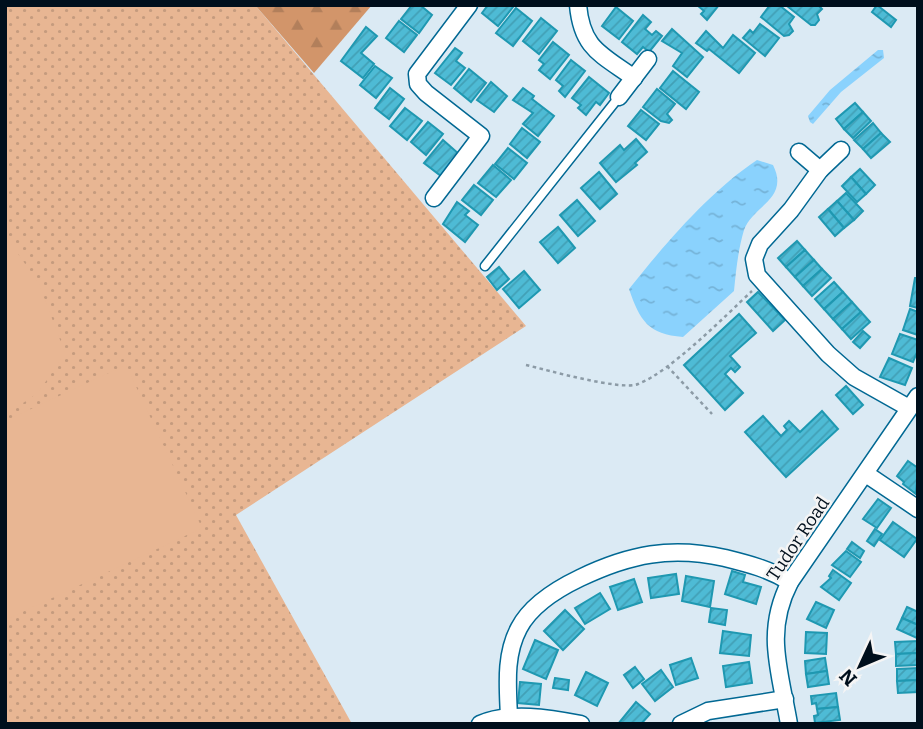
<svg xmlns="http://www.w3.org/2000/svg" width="923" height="729" font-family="Bitter,serif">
	<defs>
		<pattern id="green-dots" width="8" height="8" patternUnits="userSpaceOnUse" patternTransform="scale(1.75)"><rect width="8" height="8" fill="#e8b693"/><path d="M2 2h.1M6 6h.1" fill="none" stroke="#c59b7e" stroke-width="1.8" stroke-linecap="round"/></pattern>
		<pattern id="forest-firs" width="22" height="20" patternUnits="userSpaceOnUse" patternTransform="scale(1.75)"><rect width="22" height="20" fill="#d2956a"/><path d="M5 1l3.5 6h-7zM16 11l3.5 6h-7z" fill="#b27f5b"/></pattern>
		<pattern id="water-ripples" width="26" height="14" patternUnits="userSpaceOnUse" patternTransform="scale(1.75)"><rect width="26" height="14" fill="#8ad2fd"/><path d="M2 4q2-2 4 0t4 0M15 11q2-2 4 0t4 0" fill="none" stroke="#75b3d8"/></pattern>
		<pattern id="building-hatch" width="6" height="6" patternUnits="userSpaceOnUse" patternTransform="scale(1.75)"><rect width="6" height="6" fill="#4ebbd5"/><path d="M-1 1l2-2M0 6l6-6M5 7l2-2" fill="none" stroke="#42a0b6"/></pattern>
	</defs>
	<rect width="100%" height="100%" fill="#dbeaf4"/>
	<polygon fill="url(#green-dots)" points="5,5 255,5 526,326 236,515 352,724 5,724"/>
	<polygon fill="url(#forest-firs)" points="255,5 372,5 314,73"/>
	<g fill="#e8b693">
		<polygon points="5,235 39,284 65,353 38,393 5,415"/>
		<polygon points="126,365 202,528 5,620 5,421"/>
	</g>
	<g fill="url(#water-ripples)">
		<polygon points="878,50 883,50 884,58 841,92 813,124 810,122 808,116 830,90"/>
		<path d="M757,160L773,165C790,199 752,206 744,230C738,250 736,271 734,291L683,337C648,334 640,321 629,289C665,244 709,192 757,160Z"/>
	</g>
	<g fill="url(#building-hatch)" stroke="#1f98b1" stroke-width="2">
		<polygon points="412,5 420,5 432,15 419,33 401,19"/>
		<polygon points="488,5 510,5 513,7 498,26 482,13"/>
		<polygon points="697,5 719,5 707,20 701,14 704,11"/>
		<polygon points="770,5 779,5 794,17 789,24 793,31 789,35 784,36 761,17"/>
		<polygon points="818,5 822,9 817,14 819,20 815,25 811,25 787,6"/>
		<polygon points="877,5 896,20 891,27 872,12"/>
		<polygon points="616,7 633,21 619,39 602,26"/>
		<polygon points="516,8 532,21 513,46 496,33"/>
		<polygon points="643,15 651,22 645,29 652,35 656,31 662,36 649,52 643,47 637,54 622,42"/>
		<polygon points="541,18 557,31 539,54 523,41"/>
		<polygon points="399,21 417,35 404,52 386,38"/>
		<polygon points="760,24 779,38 765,56 743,38 750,30 753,33"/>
		<polygon points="366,27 377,36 361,53 374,64 363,78 341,61"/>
		<polygon points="672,29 703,57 687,77 673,66 682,53 662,41"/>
		<polygon points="706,31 723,48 733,35 755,53 739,73 709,49 707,51 696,43"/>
		<polygon points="553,42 569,55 550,79 539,70 544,64 539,60"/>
		<polygon points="455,48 462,53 456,61 465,68 451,85 435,73"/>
		<polygon points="571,60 585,71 565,97 559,91 563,86 556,80"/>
		<polygon points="375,66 392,78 376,98 360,85"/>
		<polygon points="469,69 486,83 471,102 454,88"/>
		<polygon points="673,71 699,92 686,109 660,88"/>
		<polygon points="589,77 609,93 600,105 596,102 586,115 578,108 581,105 572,98"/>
		<polygon points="491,82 507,96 494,112 477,100"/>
		<polygon points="390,88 404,99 389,119 375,108"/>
		<polygon points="523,88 534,96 532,99 554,116 538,136 523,124 533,113 513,100"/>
		<polygon points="657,89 675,104 667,114 672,120 669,123 661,121 643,107"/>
		<polygon points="855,103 863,112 844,129 836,119"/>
		<polygon points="405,108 422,121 407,140 390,126"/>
		<polygon points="641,110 659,124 646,140 628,126"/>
		<polygon points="863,112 871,121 853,138 844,129"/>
		<polygon points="428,122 443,134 426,155 411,142"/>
		<polygon points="873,123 881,133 863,149 854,140"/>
		<polygon points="522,128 540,142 527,158 510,144"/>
		<polygon points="881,133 890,142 871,158 863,149"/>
		<polygon points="636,139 647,152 635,163 637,165 616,182 600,163 620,145 624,150"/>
		<polygon points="443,140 459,154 441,176 424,163"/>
		<polygon points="508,148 527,163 514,179 495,164"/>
		<polygon points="493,165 511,180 496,197 478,183"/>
		<polygon points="860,169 875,185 866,194 851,177"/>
		<polygon points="599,172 617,194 600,209 581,188"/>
		<polygon points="851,177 866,194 857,202 842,186"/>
		<polygon points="474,185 493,200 481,215 462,200"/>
		<polygon points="846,193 863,211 854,220 837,201"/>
		<polygon points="577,200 595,221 578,236 560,215"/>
		<polygon points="837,201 854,220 844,228 828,209"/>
		<polygon points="457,202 469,211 465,215 478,225 465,242 443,224"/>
		<polygon points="828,209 844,228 835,236 819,217"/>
		<polygon points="558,227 575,248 558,263 540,242"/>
		<polygon points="797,241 805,250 786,267 778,258"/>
		<polygon points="805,250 814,260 795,277 786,267"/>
		<polygon points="814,260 822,269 803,286 795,277"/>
		<polygon points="499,267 509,279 497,290 487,277"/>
		<polygon points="822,269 831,278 812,296 803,286"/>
		<polygon points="524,271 540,290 519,308 503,289"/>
		<polygon points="915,278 918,278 918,308 910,306"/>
		<polygon points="834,282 843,292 824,309 815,299"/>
		<polygon points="758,292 785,320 773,331 747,302"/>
		<polygon points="843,292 852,302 833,319 824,309"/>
		<polygon points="852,302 861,312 842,329 833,319"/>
		<polygon points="910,309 918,312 918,335 903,330"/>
		<polygon points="861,312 870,322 851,339 842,329"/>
		<polygon points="739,314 756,333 730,356 740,367 735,372 731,368 725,374 743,393 725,410 684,365"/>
		<polygon points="863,331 870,337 860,348 853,342"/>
		<polygon points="900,334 918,340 918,350 913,362 892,354"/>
		<polygon points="889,358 912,368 905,385 880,377"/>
		<polygon points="846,386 863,405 853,414 836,395"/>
		<polygon points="822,411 838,429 786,477 745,432 763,416 781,436 787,430 784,426 789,421 800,432"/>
		<polygon points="908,461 918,468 916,494 903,484 904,482 897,476"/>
		<polygon points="878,499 891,508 877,528 863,519"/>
		<polygon points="893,522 917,539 904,557 880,540"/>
		<polygon points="875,529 882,534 874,546 867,541"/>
		<polygon points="852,542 864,551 860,558 847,549"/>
		<polygon points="846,551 861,562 850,577 832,565"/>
		<polygon points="833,570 851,583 839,600 821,587 831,578 829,576"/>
		<polygon points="732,571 745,575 743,582 761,587 756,604 725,594"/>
		<polygon points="676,574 679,594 651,598 648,578"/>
		<polygon points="686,576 714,581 710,607 682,601"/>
		<polygon points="634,579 642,602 618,610 610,587"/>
		<polygon points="600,593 610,609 585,624 575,608"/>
		<polygon points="816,602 834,610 826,628 807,619"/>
		<polygon points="907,607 918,612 918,625 902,618"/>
		<polygon points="711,608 727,610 725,625 709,622"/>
		<polygon points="565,610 584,629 563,650 544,631"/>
		<polygon points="902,618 918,625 917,638 897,629"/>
		<polygon points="723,631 751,635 749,656 720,653"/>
		<polygon points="806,632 827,633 826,654 805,653"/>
		<polygon points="535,640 558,650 546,679 523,669"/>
		<polygon points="918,641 918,653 896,654 895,642"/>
		<polygon points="918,653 918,665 896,666 896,654"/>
		<polygon points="691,658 698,678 676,685 670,665"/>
		<polygon points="825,658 827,671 806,674 805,661"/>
		<polygon points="749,662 752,683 726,687 723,666"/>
		<polygon points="635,667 644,679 633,688 624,675"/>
		<polygon points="918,668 918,680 897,681 897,669"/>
		<polygon points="661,670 673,687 655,701 642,684"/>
		<polygon points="827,671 829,684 808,687 806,674"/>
		<polygon points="586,672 608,683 597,706 575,695"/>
		<polygon points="555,678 569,680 568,690 553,688"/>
		<polygon points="918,680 918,692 898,693 897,681"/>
		<polygon points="520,682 541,684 539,705 518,703"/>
		<polygon points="836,693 838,707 817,709 816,703 812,704 811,696"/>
		<polygon points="636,702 650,714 641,724 618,724"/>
		<polygon points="838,707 840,720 815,723 814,716 818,715 817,709"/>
	</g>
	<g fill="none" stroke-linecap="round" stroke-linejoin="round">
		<g stroke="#016893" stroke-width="11">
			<polyline id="lane" points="485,266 619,97"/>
		</g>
		<g stroke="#016893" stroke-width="19">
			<g id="street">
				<path d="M578,5C582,49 601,54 634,78"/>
				<polyline points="619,97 648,59"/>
				<polyline points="841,150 820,170 791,210 760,244 754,259 757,275 828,354 854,377 909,408"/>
				<polyline points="799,152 820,170"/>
				<polyline points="434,198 481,136 426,93 418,84 417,74 469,5"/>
				<polyline points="866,474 918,509"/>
				<path d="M509,718C508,688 504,656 519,628C531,605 557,589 580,578C630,554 671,546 725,558C749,564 769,569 790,582"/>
				<path d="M480,724C510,711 550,718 581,724"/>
				<polyline points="681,724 708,711 785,699"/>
				<path d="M789,724C780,671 764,632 790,582L918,396"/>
			</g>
		</g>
		<g stroke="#8c9ba6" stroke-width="2.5" stroke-dasharray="3.5 3.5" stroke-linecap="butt">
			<path d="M526,365C547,370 621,391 638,384C670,372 725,316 752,291"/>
			<polyline points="667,366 712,414"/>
		</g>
		<use href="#lane" stroke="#fff" stroke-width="8"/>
		<use href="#street" stroke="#fff" stroke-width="16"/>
	</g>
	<g text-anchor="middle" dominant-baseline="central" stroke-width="5" stroke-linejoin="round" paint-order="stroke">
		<g font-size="18" fill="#000f1c" stroke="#f5f5f5">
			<text transform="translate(798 539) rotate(-56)">Tudor Road</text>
		</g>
	</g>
	<rect width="923" height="729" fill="none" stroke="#000f1c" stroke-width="14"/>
	<g transform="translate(860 666) rotate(226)" stroke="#f5f5f5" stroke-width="5" paint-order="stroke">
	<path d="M0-5L12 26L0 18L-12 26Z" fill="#000f1c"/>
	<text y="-10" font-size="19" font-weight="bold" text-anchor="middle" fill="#000f1c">N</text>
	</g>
</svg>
